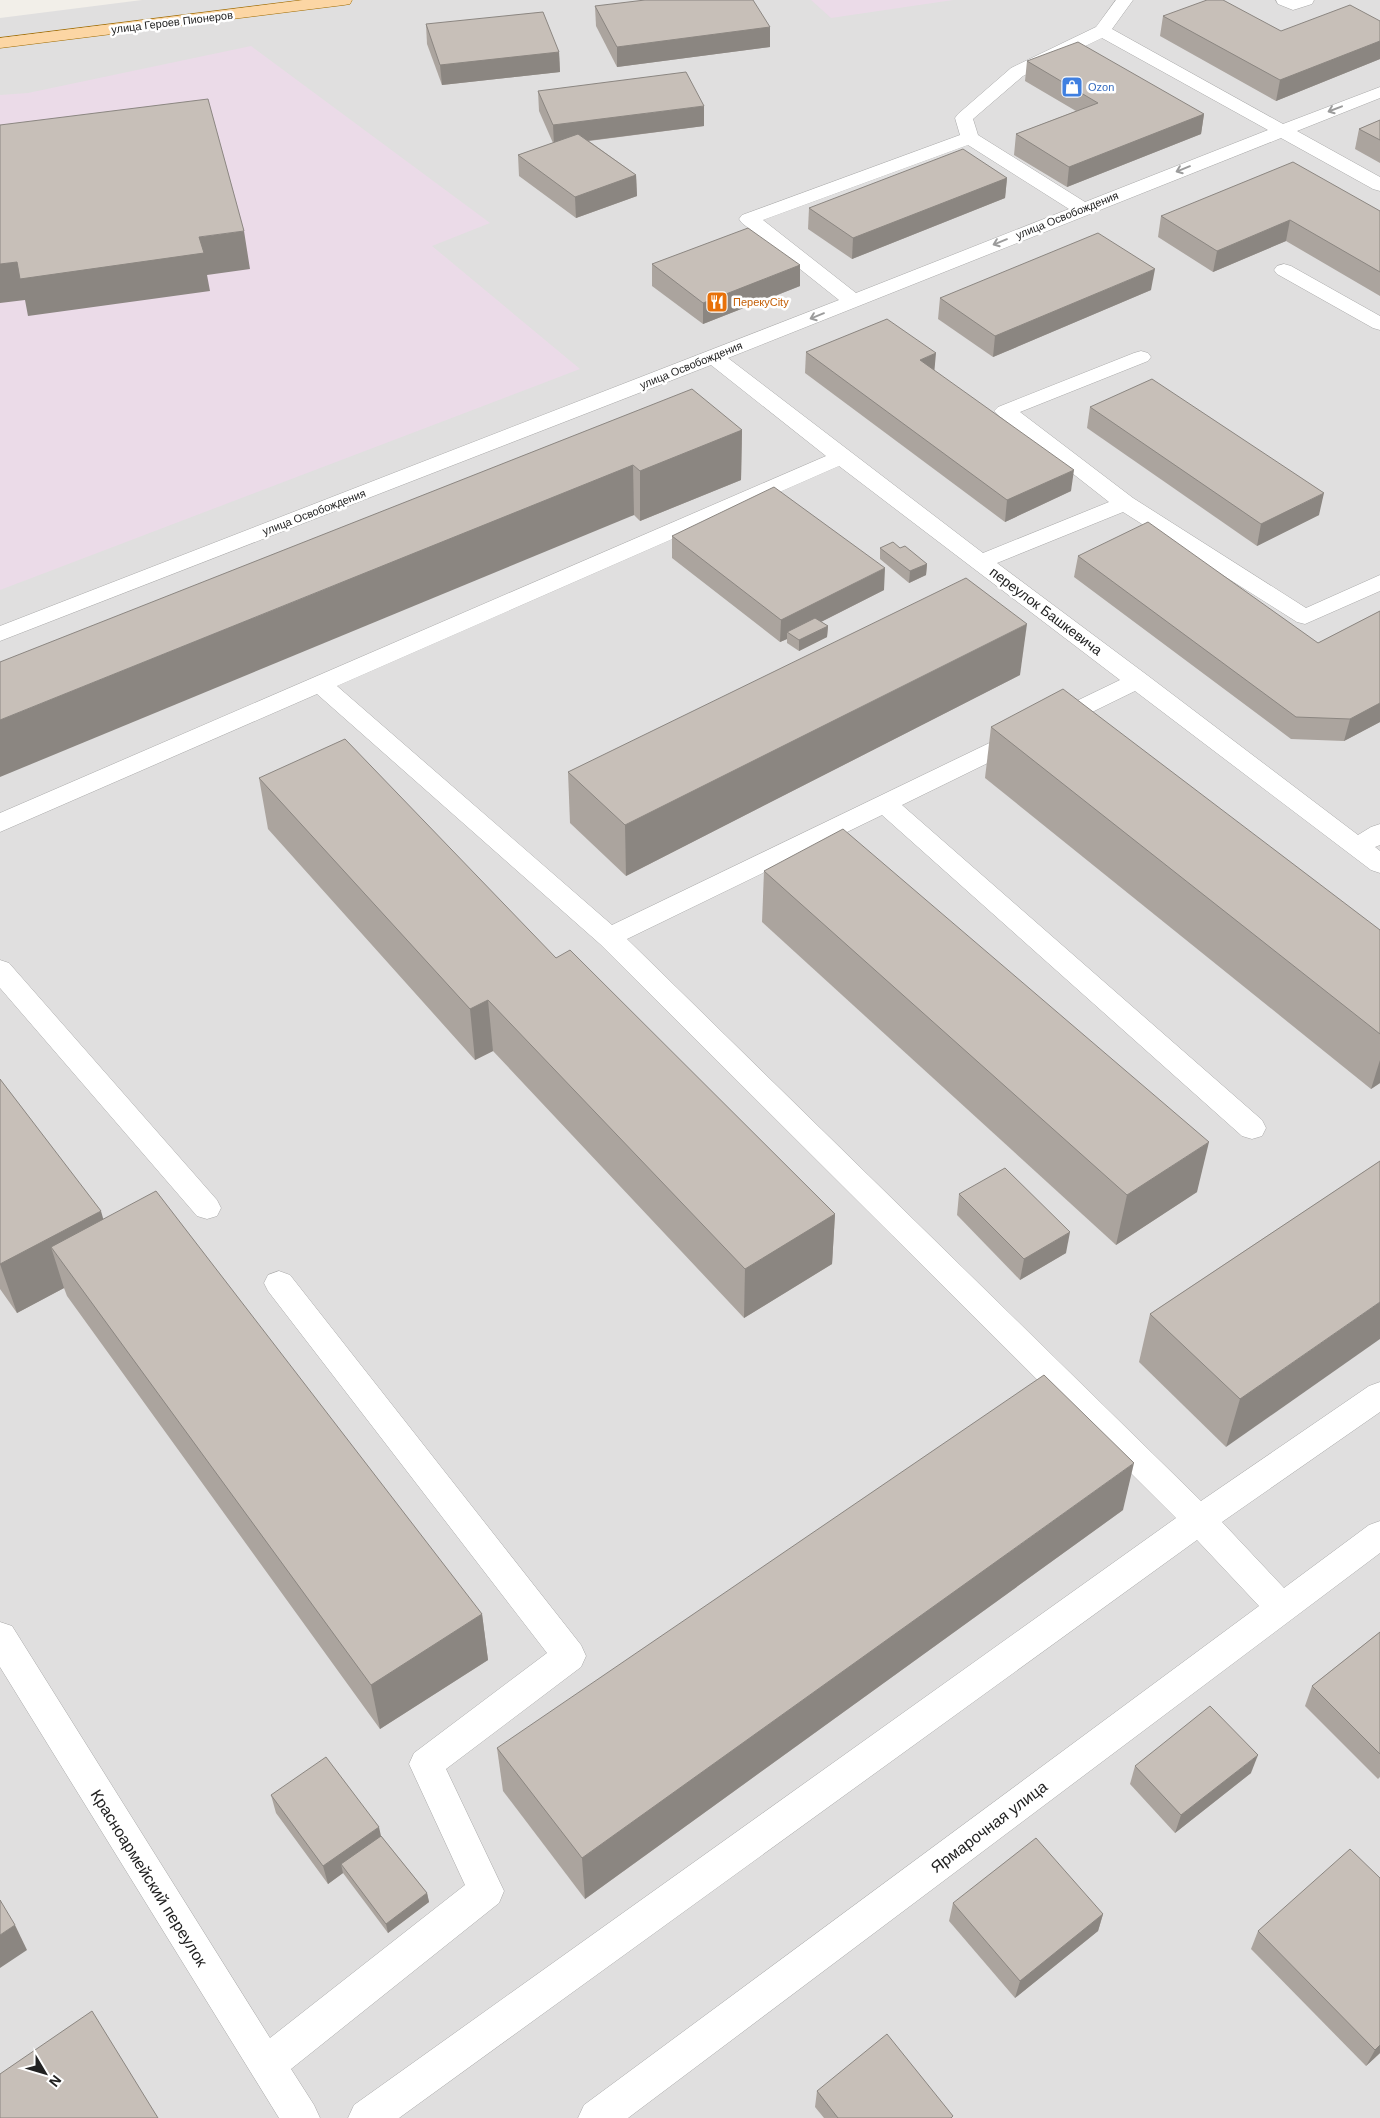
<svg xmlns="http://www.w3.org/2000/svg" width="1380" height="2118" font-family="Arial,sans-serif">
	<rect width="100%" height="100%" fill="#f2efe9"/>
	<polygon fill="#e0dfdf" points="142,0 1380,0 1380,2118 0,2118 0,18"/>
	<g fill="#ebdbe8">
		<polygon points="811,0 953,0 831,18"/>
		<polygon points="251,46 490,223 432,246 580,369 0,590 0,95 28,93"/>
	</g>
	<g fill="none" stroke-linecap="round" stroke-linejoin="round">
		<g stroke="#a9a9a9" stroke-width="1">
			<g id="minor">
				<path d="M1116,0H1133L1112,29L1283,124L1380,87V98L1297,131L1380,177V191L1373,189L1281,138L728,358L983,553L1109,502L998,415L994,411L998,407L1134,353L1141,351L1148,353L1151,357L1148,361L1020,412L1133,498L1306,608L1380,575V591L1305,624L1297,622L1123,512L997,563L1147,675L1358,835L1371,827L1380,824V845L1375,847L1380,851V873L1371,870L1135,691L902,805L1262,1120L1266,1128L1262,1136L1252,1139L1242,1136L882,815L627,939L1201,1501L1369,1386L1380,1382V1412L1222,1522L1284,1588L1369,1525L1380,1521V1553L628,2118H578L584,2105L1259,1606L1197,1540L399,2118H348L354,2105L1176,1518L600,944L317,694L0,832V813L826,456L711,365L0,641V626L839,300L742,223L739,219L742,215L960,135L955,118L958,114L1011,68L1096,27ZM1102,38L1268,130L1085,202L978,135L973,119L1023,76ZM968,145L1069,209L856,293L763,220ZM839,466L1120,680L612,925L337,686Z"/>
				<polygon points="1276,0 1314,0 1312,4 1293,10 1278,4"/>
				<polygon points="1284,264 1291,266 1380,316 1380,330 1373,328 1277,274 1274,270 1277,266"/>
				<polygon points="0,960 9,963 217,1200 221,1208 217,1216 207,1219 197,1216 0,988"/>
				<polygon points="279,1271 290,1275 581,1645 586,1656 581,1667 446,1769 504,1891 499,1903 291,2069 314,2105 320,2118 279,2118 0,1667 0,1622 12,1626 270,2038 465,1885 409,1764 414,1753 547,1653 268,1291 264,1283 268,1275"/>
			</g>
		</g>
		<g stroke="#a06b00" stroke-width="1">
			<polygon id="major" points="303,0 352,0 350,4 344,5 0,48 0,38"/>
		</g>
		<use href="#minor" fill="#fff" fill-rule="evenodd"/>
		<use href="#major" fill="#fcd6a4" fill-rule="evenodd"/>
	</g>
	<g fill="#aba49e">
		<polygon points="595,6 770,27 770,47 617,67 596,26"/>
		<polygon points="1163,16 1281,31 1380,41 1380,59 1276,101 1160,36"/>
		<polygon points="426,24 559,52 560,72 442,85 427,44"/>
		<polygon points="1027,61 1204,114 1201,134 1067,187 1014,155 1016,134 1076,111 1025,81"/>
		<polygon points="538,91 704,126 589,141 636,175 637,196 576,218 519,176 518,155 553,143 539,111"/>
		<polygon points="1380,120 1380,163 1355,149 1359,129"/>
		<polygon points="1007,178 1005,198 852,259 808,229 809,208"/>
		<polygon points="1380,211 1380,296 1286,241 1213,272 1158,237 1161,216"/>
		<polygon points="652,264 800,265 800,286 703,324 652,286"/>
		<polygon points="1151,290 993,357 938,319 940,298"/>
		<polygon points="806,352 935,371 1071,491 1005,522 805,373"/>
		<polygon points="1090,407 1319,515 1257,546 1087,428"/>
		<polygon points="742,430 741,480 640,521 634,515 0,662"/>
		<polygon points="672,536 884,590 821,622 828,626 827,637 799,651 787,643 787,639 780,642 672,558"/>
		<polygon points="880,548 900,548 927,564 926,575 909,583 880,559"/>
		<polygon points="1078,556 1318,643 1380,611 1380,722 1344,741 1291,739 1074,577"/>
		<polygon points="1020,675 626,876 570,823 568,772"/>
		<polygon points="991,727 1380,930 1380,1083 1371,1089 985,778"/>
		<polygon points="259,778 556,958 835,1214 832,1264 744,1318 493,1051 475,1060 268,829"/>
		<polygon points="764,871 1197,1192 1116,1245 762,922"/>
		<polygon points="0,1079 103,1220 482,1614 488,1660 380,1729 67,1296 64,1288 17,1313 0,1289"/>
		<polygon points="1380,1161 1226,1447 1139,1362 1150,1314"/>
		<polygon points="959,1194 1066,1253 1020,1280 957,1215"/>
		<polygon points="1123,1510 585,1899 503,1791 497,1748"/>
		<polygon points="1380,1632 1380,1777 1378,1779 1305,1706 1312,1686"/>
		<polygon points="1135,1766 1251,1773 1175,1833 1130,1784"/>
		<polygon points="271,1795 381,1836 427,1893 429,1902 388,1933 343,1873 328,1884 276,1813"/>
		<polygon points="953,1903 1103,1914 1098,1931 1015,1998 949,1921"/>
		<polygon points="1258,1931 1380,2053 1366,2066 1251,1949"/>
		<polygon points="817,2091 953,2118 824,2118 815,2107"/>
	</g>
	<g fill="#8b8681">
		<polygon points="770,27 770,47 617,67 617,47"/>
		<polygon points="1380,41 1380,59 1276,101 1280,80"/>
		<polygon points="559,52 560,72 442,85 440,65"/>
		<polygon points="704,106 704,126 554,145 553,125"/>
		<polygon points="1204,114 1201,134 1067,187 1069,167"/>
		<polygon points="636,175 637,196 576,218 575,197"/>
		<polygon points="1007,178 1005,198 852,259 853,238"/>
		<polygon points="1290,220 1286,241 1213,272 1217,251"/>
		<polygon points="244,231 250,269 207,275 210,291 28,316 25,300 0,303 0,264"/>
		<polygon points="800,265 800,286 703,324 703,303"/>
		<polygon points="1155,269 1151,290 993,357 995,336"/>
		<polygon points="936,353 934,375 920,360"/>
		<polygon points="742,430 741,480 640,521 640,471"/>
		<polygon points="633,465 634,515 0,777 0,720"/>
		<polygon points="1074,470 1071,491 1005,522 1007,500"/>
		<polygon points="1324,493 1319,515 1257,546 1261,524"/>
		<polygon points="927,564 926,575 909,583 910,571"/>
		<polygon points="885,568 884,590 793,636 787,632 787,639 780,642 781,620"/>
		<polygon points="1027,624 1020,675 626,876 625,825"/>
		<polygon points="828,626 827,637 799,651 799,640"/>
		<polygon points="1380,703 1380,722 1344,741 1350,719"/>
		<polygon points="488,1000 493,1051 475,1060 470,1009"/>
		<polygon points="1380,1060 1380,1083 1371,1089"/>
		<polygon points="1209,1142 1197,1192 1116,1245 1127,1195"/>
		<polygon points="101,1211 115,1260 51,1247 64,1288 17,1313 0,1264"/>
		<polygon points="835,1214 832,1264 744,1318 745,1269"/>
		<polygon points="1070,1232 1066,1253 1020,1280 1024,1259"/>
		<polygon points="1380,1302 1380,1339 1226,1447 1240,1399"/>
		<polygon points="1134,1463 1123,1510 585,1899 582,1858"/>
		<polygon points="482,1614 488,1660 380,1729 371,1685"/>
		<polygon points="1258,1755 1251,1773 1175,1833 1181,1815"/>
		<polygon points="379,1827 383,1845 341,1864 343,1873 328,1884 323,1866"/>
		<polygon points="427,1893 429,1902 388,1933 386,1924"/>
		<polygon points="1103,1914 1098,1931 1015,1998 1020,1981"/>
		<polygon points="15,1925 27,1950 0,1968 0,1935"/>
		<polygon points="1380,2045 1380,2053 1366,2066 1375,2050"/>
	</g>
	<g fill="#c7bfb8" stroke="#8b8681">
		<polygon points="645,0 753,0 770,27 617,47 595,6"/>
		<polygon points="1207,0 1223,0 1281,31 1350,5 1380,21 1380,41 1280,80 1163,16"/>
		<polygon points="543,12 559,52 440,65 426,24"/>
		<polygon points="1078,42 1204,114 1069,167 1016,134 1098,103 1027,61"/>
		<polygon points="686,72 704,106 553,125 538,91"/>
		<polygon points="208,99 244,231 199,237 204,253 20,279 17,262 0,264 0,125"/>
		<polygon points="1380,120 1380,140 1359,129"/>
		<polygon points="578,134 636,175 575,197 518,155"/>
		<polygon points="963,149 1007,178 853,238 809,208"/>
		<polygon points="1293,162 1380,211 1380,272 1290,220 1217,251 1161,216"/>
		<polygon points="748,228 800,265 703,303 652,264"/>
		<polygon points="1098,233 1155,269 995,336 940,298"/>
		<polygon points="887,319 936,353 920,360 1074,470 1007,500 806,352"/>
		<polygon points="1152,379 1324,493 1261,524 1090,407"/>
		<polygon points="692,389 742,430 640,471 633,465 0,720 0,662"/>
		<polygon points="774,487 885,568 781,620 672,536"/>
		<polygon points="1148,522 1318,643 1380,611 1380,703 1350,719 1296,717 1078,556"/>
		<polygon points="893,542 900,548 905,546 927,564 910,571 880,548"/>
		<polygon points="966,578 1027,624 625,825 568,772"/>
		<polygon points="815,618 828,626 799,640 787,632"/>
		<polygon points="1063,689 1380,930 1380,1034 991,727"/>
		<polygon points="345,739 556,958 570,950 835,1214 745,1269 488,1000 470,1009 259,778"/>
		<polygon points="843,829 1209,1142 1127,1195 764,871"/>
		<polygon points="0,1079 101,1211 0,1264"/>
		<polygon points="1380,1161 1380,1302 1240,1399 1150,1314"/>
		<polygon points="1005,1168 1070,1232 1024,1259 959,1194"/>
		<polygon points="156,1191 482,1614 371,1685 51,1247"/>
		<polygon points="1044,1375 1134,1463 582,1858 497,1748"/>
		<polygon points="1380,1632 1380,1754 1312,1686"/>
		<polygon points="1210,1706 1258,1755 1181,1815 1135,1766"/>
		<polygon points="326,1757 379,1827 323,1866 271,1795"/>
		<polygon points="381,1836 427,1893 386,1924 341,1864"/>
		<polygon points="1036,1838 1103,1914 1020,1981 953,1903"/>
		<polygon points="1350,1849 1380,1878 1380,2045 1375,2050 1258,1931"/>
		<polygon points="0,1900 15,1925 0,1935"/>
		<polygon points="92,2011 158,2118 0,2118 0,2074"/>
		<polygon points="887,2034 953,2116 951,2118 838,2118 817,2091"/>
	</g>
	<defs><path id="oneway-shaft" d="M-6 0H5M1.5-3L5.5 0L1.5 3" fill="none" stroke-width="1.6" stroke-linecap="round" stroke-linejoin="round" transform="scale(1.25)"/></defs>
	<g stroke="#9c9c9c">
		<use href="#oneway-shaft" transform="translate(1335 109) rotate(159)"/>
		<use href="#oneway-shaft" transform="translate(1183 169) rotate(158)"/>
		<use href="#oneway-shaft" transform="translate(1000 242) rotate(158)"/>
		<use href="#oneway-shaft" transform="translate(817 316) rotate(158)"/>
	</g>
	<defs>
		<g id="shop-square" transform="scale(1.125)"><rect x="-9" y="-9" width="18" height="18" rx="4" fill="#3f7fe0" stroke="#fff"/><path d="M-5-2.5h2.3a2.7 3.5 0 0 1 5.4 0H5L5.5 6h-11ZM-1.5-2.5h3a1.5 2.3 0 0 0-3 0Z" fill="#fff"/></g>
		<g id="restaurant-square" transform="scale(1.125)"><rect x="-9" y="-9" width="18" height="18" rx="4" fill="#e8710a" stroke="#fff"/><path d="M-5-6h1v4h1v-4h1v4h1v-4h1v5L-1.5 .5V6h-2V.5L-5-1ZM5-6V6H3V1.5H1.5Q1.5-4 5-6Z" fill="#fff"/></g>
	</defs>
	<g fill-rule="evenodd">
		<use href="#shop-square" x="1072" y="87"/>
		<use href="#restaurant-square" x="717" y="302"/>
	</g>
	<g text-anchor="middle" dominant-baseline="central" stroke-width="5" stroke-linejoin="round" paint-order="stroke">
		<g font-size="11" fill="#222" stroke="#fff">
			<text transform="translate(172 22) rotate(-7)">улица Героев Пионеров</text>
			<text transform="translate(1067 215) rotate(-22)">улица Освобождения</text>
			<text transform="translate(691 365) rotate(-22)">улица Освобождения</text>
			<text transform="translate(314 512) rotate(-21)">улица Освобождения</text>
		</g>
		<g font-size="11" fill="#366cbe" stroke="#fff" text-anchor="start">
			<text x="1088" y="87">Ozon</text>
		</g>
		<g font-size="11" fill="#c56008" stroke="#fff" text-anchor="start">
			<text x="733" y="302">ПерекуCity</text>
		</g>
		<g font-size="14" fill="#222" stroke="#fff">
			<text transform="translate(1046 611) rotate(37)">переулок Башкевича</text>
		</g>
		<g font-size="16" fill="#222" stroke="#fff">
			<text transform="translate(989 1827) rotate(-37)">Ярмарочная улица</text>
			<text transform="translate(149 1878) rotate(58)">Красноармейский переулок</text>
		</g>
	</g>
	<g transform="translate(45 2073) rotate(128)" stroke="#ffffff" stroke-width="4" paint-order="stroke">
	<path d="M0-4L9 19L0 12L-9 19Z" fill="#222222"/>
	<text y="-8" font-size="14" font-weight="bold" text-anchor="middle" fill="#222222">N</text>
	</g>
</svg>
